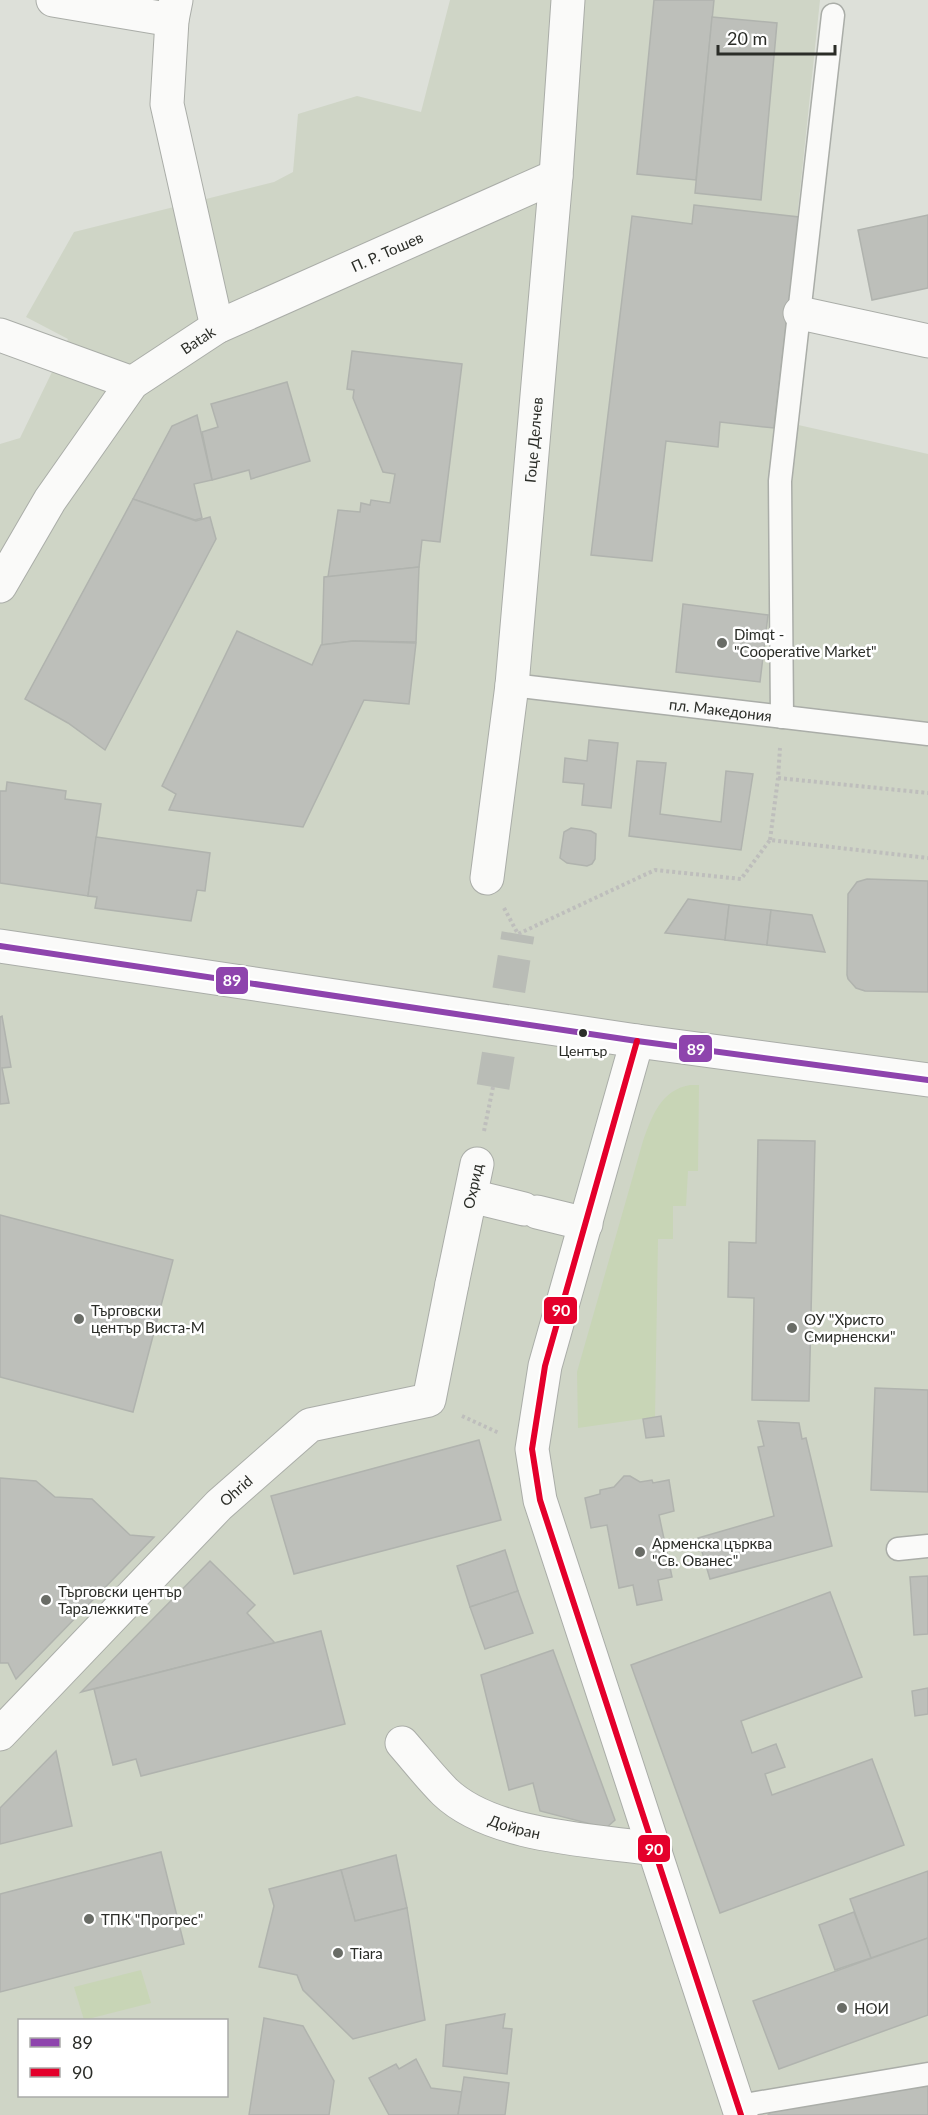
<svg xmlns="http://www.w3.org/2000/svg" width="928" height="2115" font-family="Lato,sans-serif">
	<rect width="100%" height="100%" fill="#dde0d9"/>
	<path fill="#cfd5c6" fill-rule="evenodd" d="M450,0H820L776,420L928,454V2115H0V444L20,438L68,339L26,317L74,232L274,182L293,172L298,114L357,96L421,112ZM20,2020H226V2096H20Z"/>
	<g fill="#c8d5b6">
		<path d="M690,1085H699L698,1171H688L686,1206H673V1239H658L655,1417L578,1428L577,1372L643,1141C652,1116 661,1090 690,1085Z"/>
		<polygon points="141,1970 151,2003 84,2020 74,1987"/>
	</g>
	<g fill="#bdbfba" stroke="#b0b3ae" stroke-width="1.5">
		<polygon points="654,0 714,0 696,180 637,174"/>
		<polygon points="712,17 777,23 761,200 695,193"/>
		<polygon points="694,205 799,217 774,428 720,422 718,447 666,441 652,561 591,555 632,216 692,224"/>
		<polygon points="928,215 928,288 872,300 858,230"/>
		<polygon points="352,351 462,364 440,542 422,540 419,567 328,577 338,510 360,512 361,503 370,505 371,500 390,503 395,474 383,472 353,398 354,390 347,389"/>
		<polygon points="287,382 310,461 251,479 249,470 212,480 202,432 218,427 211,404"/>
		<polygon points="197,415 212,480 194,484 202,518 195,520 133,499 172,426"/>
		<polygon points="133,499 196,521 210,517 216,539 105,750 68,723 25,699"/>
		<polygon points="419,567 416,642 353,641 322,645 324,577"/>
		<polygon points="683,604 768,615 760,682 676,672"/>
		<polygon points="237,631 312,665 321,645 353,641 416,643 409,704 364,700 303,827 169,810 176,794 162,786"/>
		<polygon points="589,740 618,743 611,808 582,805 584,784 563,782 565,758 587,761"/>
		<polygon points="637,761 666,763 660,814 721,822 726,771 753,774 741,850 629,836"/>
		<polygon points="7,782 66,791 65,799 101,804 88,896 0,883 0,791 6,791"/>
		<polygon points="571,828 591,831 596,834 595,859 592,864 587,866 567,863 560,858 564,832"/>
		<polygon points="96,837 210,853 205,891 197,890 191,921 95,908 97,897 88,896"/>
		<polygon points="867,879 928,881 928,992 865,991 856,988 848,979 847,975 848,894 857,882"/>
		<polygon points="688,899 729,905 725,940 665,933"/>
		<polygon points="729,905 771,910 767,945 725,940"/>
		<polygon points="771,910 812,915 825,952 767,945"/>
		<polygon points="2,1016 11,1067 2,1068 9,1103 0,1104 0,1017"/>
		<polygon points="758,1140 815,1141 809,1401 752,1400 754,1298 728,1297 729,1242 756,1243"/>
		<polygon points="0,1215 173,1260 133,1412 0,1377"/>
		<polygon points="875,1388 928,1390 928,1492 871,1490"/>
		<polygon points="661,1416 664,1436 646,1438 643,1419"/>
		<polygon points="758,1421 799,1423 802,1439 806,1438 832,1546 710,1579 698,1538 774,1516 758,1447 764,1446"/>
		<polygon points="479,1440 501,1520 294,1574 271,1496"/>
		<polygon points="624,1476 630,1476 640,1482 652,1480 653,1483 669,1480 674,1511 659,1515 672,1577 658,1580 662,1600 637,1605 633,1585 619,1588 607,1525 591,1528 585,1498 600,1494 600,1490 614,1487"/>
		<polygon points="0,1478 36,1481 55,1497 92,1499 130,1535 154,1537 16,1679 8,1663 0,1663"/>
		<polygon points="505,1550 518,1591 470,1607 457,1566"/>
		<polygon points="210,1561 255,1605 247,1613 275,1643 81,1692"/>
		<polygon points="928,1576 928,1634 914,1635 910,1577"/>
		<polygon points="518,1591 533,1633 485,1649 470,1607"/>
		<polygon points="830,1592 862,1677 741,1721 752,1753 776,1744 785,1767 765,1774 772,1795 872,1759 904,1845 720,1913 631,1665"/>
		<polygon points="321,1631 345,1724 141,1776 136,1759 113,1765 94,1689"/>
		<polygon points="553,1650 615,1820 606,1828 540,1811 533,1783 509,1790 481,1675"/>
		<polygon points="928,1688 928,1714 915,1716 912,1691"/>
		<polygon points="56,1751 72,1826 0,1844 0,1808"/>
		<polygon points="161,1852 184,1944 0,1992 0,1894"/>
		<polygon points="396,1855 407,1908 355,1921 341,1870"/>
		<polygon points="341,1870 355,1921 407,1908 425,2020 353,2039 303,1990 297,1975 259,1967 274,1906 269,1889"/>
		<polygon points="928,1871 928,1938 871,1958 850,1899"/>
		<polygon points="854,1912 871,1958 835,1970 819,1925"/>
		<polygon points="928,1938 928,2015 779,2069 753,2001"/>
		<polygon points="505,2014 503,2028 512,2029 507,2074 443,2066 446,2025"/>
		<polygon points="264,2018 303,2026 334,2081 329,2115 249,2115"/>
		<polygon points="416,2059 431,2088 462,2092 458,2115 389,2115 369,2078 396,2064 399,2069"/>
		<polygon points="464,2077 509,2083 505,2115 458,2115"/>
		<polygon points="928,2086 928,2115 768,2115 774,2108"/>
	</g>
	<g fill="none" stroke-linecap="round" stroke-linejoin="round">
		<polyline stroke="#b9bcb6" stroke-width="33" stroke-dasharray="33 16" stroke-linecap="butt" points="493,1087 518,934"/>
		<g stroke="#aaada8" stroke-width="25">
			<g id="service">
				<path id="s1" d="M512,685L928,734"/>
				<polyline points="782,717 780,481 833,15"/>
				<polyline points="898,1549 928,1546"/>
				<polyline points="739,2106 928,2074"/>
			</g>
		</g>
		<g stroke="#aaada8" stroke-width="35">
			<g id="pedestrian">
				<polyline points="487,878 512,685"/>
				<polyline points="471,1196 524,1209"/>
				<polyline points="537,1212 586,1224"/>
				<path id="s2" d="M452,1284L477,1164"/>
			</g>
		</g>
		<g stroke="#aaada8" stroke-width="35">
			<g id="minor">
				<polyline points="53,0 172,20"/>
				<polyline points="176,0 172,20 167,104 217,327"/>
				<polyline points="800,313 928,341"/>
				<polyline points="0,335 132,383"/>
				<path id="s3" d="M0,586L50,500L132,383L217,327L556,176"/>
				<path id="s4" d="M512,685L556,176L568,0"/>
				<polyline points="637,1041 545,1366 532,1449 540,1500 741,2115"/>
				<path id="s5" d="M0,1734L219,1505L310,1425L429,1400L452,1284"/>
				<path id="s6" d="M402,1743C416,1759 430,1777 445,1792C492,1837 592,1840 655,1849"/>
			</g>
		</g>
		<g stroke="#aaada8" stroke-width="35">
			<polyline id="tertiary" points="0,946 637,1041 928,1080"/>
		</g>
		<g stroke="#bebebc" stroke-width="4" stroke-dasharray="3 3" stroke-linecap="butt">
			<polyline points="778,778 928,793"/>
			<polyline points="770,840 778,778 780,748"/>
			<polyline points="504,908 518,934 655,870 741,879 770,840 928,858"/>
			<polyline points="484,1131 493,1087"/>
			<polyline points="462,1416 499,1433"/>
		</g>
		<use href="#service" stroke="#fafaf9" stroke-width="22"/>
		<use href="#pedestrian" stroke="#fafaf9" stroke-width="33"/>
		<use href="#minor" stroke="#fafaf9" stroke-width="33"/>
		<use href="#tertiary" stroke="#fafaf9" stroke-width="33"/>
		<g stroke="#fff" stroke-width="10">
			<polyline id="bus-1" points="0,946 637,1041 928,1080"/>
		</g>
		<g stroke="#fff" stroke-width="10">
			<polyline id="bus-2" points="637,1041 545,1366 532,1449 540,1500 741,2115"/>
		</g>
		<use href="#bus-1" stroke="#8e44ad" stroke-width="6"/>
		<use href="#bus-2" stroke="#e4002b" stroke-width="6"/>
	</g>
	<g fill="#696c66" stroke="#fff" stroke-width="2">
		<circle cx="722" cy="643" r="6"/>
		<circle cx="79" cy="1319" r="6"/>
		<circle cx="792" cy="1328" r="6"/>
		<circle cx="640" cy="1552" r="6"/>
		<circle cx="46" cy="1600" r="6"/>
		<circle cx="89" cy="1919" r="6"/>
		<circle cx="338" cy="1953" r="6"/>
		<circle cx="842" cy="2008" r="6"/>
	</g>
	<circle fill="#2b2d28" stroke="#fff" stroke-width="2" cx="583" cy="1033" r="5"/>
	<g text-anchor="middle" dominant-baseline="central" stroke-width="5" stroke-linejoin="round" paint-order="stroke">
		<g font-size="14" fill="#2b2d28" stroke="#fff">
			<text x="583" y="1050">Център</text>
		</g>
		<g font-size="15" fill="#2b2d28" stroke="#fff">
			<text stroke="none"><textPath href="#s3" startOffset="530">П. Р. Тошев</textPath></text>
			<text stroke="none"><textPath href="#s3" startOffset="321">Batak</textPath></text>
			<text stroke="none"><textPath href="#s4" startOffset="246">Гоце Делчев</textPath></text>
			<text stroke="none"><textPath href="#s1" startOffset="210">пл. Македония</textPath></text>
			<text stroke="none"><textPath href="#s2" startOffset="100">Охрид</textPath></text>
			<text stroke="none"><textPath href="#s5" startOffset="339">Ohrid</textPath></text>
			<text stroke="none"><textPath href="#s6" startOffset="144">Дойран</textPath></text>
		</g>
		<g font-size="15" fill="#2b2d28" stroke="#fff" text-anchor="start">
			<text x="734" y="634">Dimqt -<tspan x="734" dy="17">"Cooperative Market"</tspan></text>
			<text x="91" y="1310">Търговски<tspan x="91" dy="17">център Виста-М</tspan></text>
			<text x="804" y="1319">ОУ "Христо<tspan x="804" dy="17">Смирненски"</tspan></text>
			<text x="652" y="1543">Арменска църква<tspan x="652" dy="17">"Св. Ованес"</tspan></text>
			<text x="58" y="1591">Търговски център<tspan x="58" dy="17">Таралежките</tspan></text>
			<text x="101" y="1919">ТПК "Прогрес"</text>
			<text x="350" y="1953">Tiara</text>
			<text x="854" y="2008">НОИ</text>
		</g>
	</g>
	<g stroke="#fff" stroke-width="2">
		<rect x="215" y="966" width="34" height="29" rx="6" fill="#8e44ad"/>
		<rect x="678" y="1034" width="35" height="29" rx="6" fill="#8e44ad"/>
		<rect x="543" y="1296" width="35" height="29" rx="6" fill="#e4002b"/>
		<rect x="637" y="1834" width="34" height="29" rx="6" fill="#e4002b"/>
	</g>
	<g font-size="16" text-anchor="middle" font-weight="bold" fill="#fff">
		<text x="232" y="986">89</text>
		<text x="696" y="1055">89</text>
		<text x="561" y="1316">90</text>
		<text x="654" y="1855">90</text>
	</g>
	<rect x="18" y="2019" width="210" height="78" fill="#ffffff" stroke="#aaaba9" stroke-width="1.5"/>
	<rect x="30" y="2038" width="30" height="9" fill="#8e44ad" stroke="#aaaba9" stroke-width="1.5"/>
	<text x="72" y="2049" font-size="18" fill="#2b2d28">89</text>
	<rect x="30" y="2068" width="30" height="9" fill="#e4002b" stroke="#aaaba9" stroke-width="1.5"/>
	<text x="72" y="2079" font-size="18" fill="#2b2d28">90</text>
	<path d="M718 45v9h117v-9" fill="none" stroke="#2b2d28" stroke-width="3"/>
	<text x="727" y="45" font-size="18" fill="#2b2d28" stroke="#ffffff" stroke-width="4.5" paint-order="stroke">20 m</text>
</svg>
